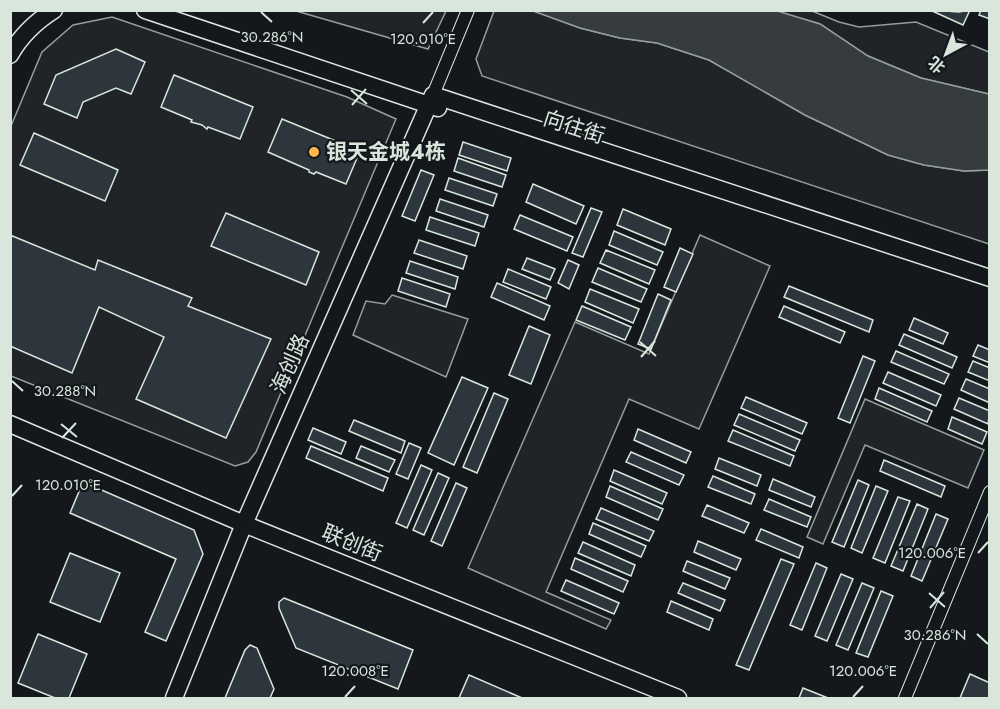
<svg xmlns="http://www.w3.org/2000/svg" width="1000" height="709" font-family="Jost,'Noto Sans SC',sans-serif">
	<rect width="100%" height="100%" fill="#14181c"/>
	<g fill="#202428" stroke="#939e99" stroke-width="1.5">
		<polygon points="533,10 580,28 620,38 657,43 709,60 805,115 888,155 924,165 964,171 989,170 989,244 482,76 476,59 494,11"/>
		<polygon points="296,11 446,11 428,49"/>
		<polygon points="774,11 812,11 839,22 859,27 916,22 989,52 989,94 921,78 868,56 820,24"/>
		<polygon points="112,17 347,97 396,119 256,452 248,462 235,466 11,376 11,126 42,52 73,25"/>
		<polygon points="700,235 770,266 699,429 629,399 546,592 611,620 606,629 468,568 575,322 649,354"/>
		<polygon points="392,295 468,319 446,377 353,335 366,301 385,304"/>
		<polygon points="865,399 984,450 968,488 865,445 823,544 807,537"/>
	</g>
	<polygon fill="#363b3e" stroke="#939e99" stroke-width="1.5" points="774,10 820,24 868,56 921,78 989,94 989,170 964,171 924,165 888,155 805,115 709,60 657,43 620,38 580,28 533,11"/>
	<g fill="#2c363c" stroke="#d8e6dc" stroke-width="1.5">
		<polygon points="930,10 959,12 970,10 963,25"/>
		<polygon points="981,10 990,10 990,19 979,15"/>
		<polygon points="116,49 145,62 131,94 116,88 83,102 77,118 44,104 56,75"/>
		<polygon points="174,75 253,107 240,139 208,127 207,129 202,125 191,122 192,120 161,107"/>
		<polygon points="282,119 360,151 346,184 316,172 314,174 309,172 309,170 268,152"/>
		<polygon points="34,133 118,170 105,201 20,165"/>
		<polygon points="463,142 511,158 507,171 459,155"/>
		<polygon points="458,158 506,175 502,187 454,171"/>
		<polygon points="421,170 434,175 415,221 402,216"/>
		<polygon points="449,178 497,194 493,206 445,190"/>
		<polygon points="533,184 584,206 576,224 526,202"/>
		<polygon points="440,199 488,215 484,227 436,211"/>
		<polygon points="591,208 602,212 583,257 572,253"/>
		<polygon points="623,209 671,229 665,245 617,225"/>
		<polygon points="226,213 319,252 306,285 211,246"/>
		<polygon points="520,215 573,237 567,251 514,229"/>
		<polygon points="430,217 479,233 475,246 426,230"/>
		<polygon points="614,231 663,252 657,265 609,245"/>
		<polygon points="10,235 95,270 98,260 192,298 188,306 271,339 226,438 136,399 164,337 99,307 72,373 10,346"/>
		<polygon points="419,240 467,256 463,269 414,253"/>
		<polygon points="680,248 693,254 676,292 664,287"/>
		<polygon points="606,250 655,270 649,284 600,263"/>
		<polygon points="527,258 555,269 550,280 522,269"/>
		<polygon points="568,260 579,265 569,289 558,283"/>
		<polygon points="410,261 458,277 455,289 406,273"/>
		<polygon points="598,268 647,289 641,302 592,282"/>
		<polygon points="508,269 551,287 546,299 503,282"/>
		<polygon points="402,278 450,294 446,307 398,291"/>
		<polygon points="497,283 550,306 544,320 491,297"/>
		<polygon points="789,286 873,320 869,332 784,297"/>
		<polygon points="590,289 639,309 633,323 585,302"/>
		<polygon points="658,294 671,300 651,349 638,344"/>
		<polygon points="582,306 631,327 625,340 576,320"/>
		<polygon points="784,306 845,332 840,343 779,317"/>
		<polygon points="914,318 948,333 943,344 909,330"/>
		<polygon points="529,326 550,335 531,384 509,375"/>
		<polygon points="904,334 957,357 952,368 899,345"/>
		<polygon points="978,345 990,350 990,363 973,356"/>
		<polygon points="896,351 949,374 944,384 891,362"/>
		<polygon points="863,356 875,361 850,423 838,418"/>
		<polygon points="973,361 990,368 990,381 968,372"/>
		<polygon points="888,372 941,395 936,406 883,383"/>
		<polygon points="462,377 488,388 454,465 428,453"/>
		<polygon points="966,379 990,389 990,403 961,390"/>
		<polygon points="879,388 932,411 927,422 875,399"/>
		<polygon points="494,393 508,399 477,473 463,467"/>
		<polygon points="746,397 807,423 802,434 741,408"/>
		<polygon points="959,398 990,411 988,424 954,409"/>
		<polygon points="739,414 800,440 795,451 734,425"/>
		<polygon points="952,417 987,432 982,444 948,429"/>
		<polygon points="354,420 405,441 401,453 349,431"/>
		<polygon points="313,428 346,442 341,454 308,440"/>
		<polygon points="638,429 691,452 686,463 634,440"/>
		<polygon points="733,430 794,456 790,466 728,441"/>
		<polygon points="409,443 421,448 408,479 396,474"/>
		<polygon points="311,446 388,478 383,491 306,458"/>
		<polygon points="361,446 395,460 389,472 356,458"/>
		<polygon points="631,452 684,475 679,485 626,462"/>
		<polygon points="719,458 761,475 757,486 715,469"/>
		<polygon points="884,460 945,486 941,497 880,471"/>
		<polygon points="421,465 432,470 407,528 396,523"/>
		<polygon points="614,470 667,493 662,504 610,481"/>
		<polygon points="438,473 449,478 424,535 413,530"/>
		<polygon points="713,476 755,494 751,504 708,487"/>
		<polygon points="773,479 815,497 811,507 769,490"/>
		<polygon points="858,480 869,485 844,547 832,542"/>
		<polygon points="83,482 194,530 203,554 166,641 145,632 176,559 70,513"/>
		<polygon points="456,483 467,488 442,546 431,541"/>
		<polygon points="610,486 663,509 658,520 606,497"/>
		<polygon points="876,486 888,491 862,553 851,548"/>
		<polygon points="898,497 910,501 885,563 873,558"/>
		<polygon points="769,499 811,517 807,527 764,510"/>
		<polygon points="917,504 928,509 903,571 891,566"/>
		<polygon points="707,505 749,523 744,533 702,516"/>
		<polygon points="601,508 654,531 649,541 596,519"/>
		<polygon points="936,514 948,519 922,581 911,576"/>
		<polygon points="593,523 646,546 641,557 589,534"/>
		<polygon points="761,529 803,547 799,558 756,540"/>
		<polygon points="698,541 741,559 736,570 694,552"/>
		<polygon points="583,542 635,565 631,576 578,553"/>
		<polygon points="70,553 120,573 100,622 50,602"/>
		<polygon points="575,558 628,581 623,592 571,569"/>
		<polygon points="781,559 794,564 749,670 736,665"/>
		<polygon points="687,561 730,578 725,589 683,571"/>
		<polygon points="816,563 827,568 802,630 790,625"/>
		<polygon points="841,574 853,579 827,641 815,636"/>
		<polygon points="566,580 619,603 614,614 561,591"/>
		<polygon points="683,583 725,600 720,611 678,593"/>
		<polygon points="862,583 874,588 848,650 836,645"/>
		<polygon points="881,591 893,596 868,657 856,653"/>
		<polygon points="284,598 413,650 398,689 296,648 279,608 279,602"/>
		<polygon points="671,601 713,619 709,630 667,612"/>
		<polygon points="38,634 87,654 69,698 55,698 18,683"/>
		<polygon points="250,645 257,648 274,689 270,698 225,698 245,650"/>
		<polygon points="970,674 990,683 990,698 960,698"/>
		<polygon points="469,675 522,698 459,698"/>
		<polygon points="803,688 828,698 799,698"/>
	</g>
	<g fill="none" stroke-linecap="round" stroke-linejoin="round">
		<g stroke="#d8e6dc" stroke-width="14">
			<g id="street">
				<polyline points="433,95 468,10"/>
				<polyline points="905,698 990,492"/>
			</g>
		</g>
		<g stroke="#d8e6dc" stroke-width="19">
			<g id="secondary">
				<polyline points="145,10 438,108"/>
				<path d="M10,55C21,35 35,22 54,10"/>
				<polyline points="10,424 244,524 678,698"/>
				<polyline points="174,698 244,524 433,95 990,278"/>
			</g>
		</g>
		<use href="#street" stroke="#14181c" stroke-width="12"/>
		<use href="#secondary" stroke="#14181c" stroke-width="16"/>
	</g>
	<path fill="none" stroke="#d8e6dc" stroke-width="2" d="M261,12L272,22M423,23L433,12M351,90L367,104M352,105L366,89M640,342L656,356M641,357L655,341M12,381L23,391M61,424L77,437M62,438L76,423M12,496L22,485M978,553L988,542M929,593L945,607M930,608L944,592M977,634L988,644M345,697L355,686M853,697L863,686"/>
	<circle fill="#ffb74d" stroke="#14181c" stroke-width="2" cx="314" cy="152" r="6"/>
	<g text-anchor="middle" dominant-baseline="central" stroke-width="4.5" stroke-linejoin="round" paint-order="stroke">
		<g font-size="21" fill="#d8e6dc" stroke="#14181c">
			<text transform="translate(574 127) rotate(18)">向往街</text>
			<text transform="translate(290 364) rotate(-66)">海创路</text>
			<text transform="translate(352 543) rotate(22)">联创街</text>
		</g>
		<g font-size="21" font-weight="bold" fill="#d8e6dc" stroke="#14181c" text-anchor="start">
			<text x="326" y="152">银天金城4栋</text>
		</g>
	</g>
	<g font-size="15" text-anchor="middle" fill="#d8e6dc" stroke="#14181c" stroke-width="4.5" stroke-linejoin="round" paint-order="stroke">
		<text x="272" y="42">30.286°N</text>
		<text x="423" y="44">120.010°E</text>
		<text x="65" y="396">30.288°N</text>
		<text x="68" y="490">120.010°E</text>
		<text x="932" y="558">120.006°E</text>
		<text x="935" y="640">30.286°N</text>
		<text x="355" y="676">120.008°E</text>
		<text x="863" y="676">120.006°E</text>
	</g>
	<rect width="1000" height="709" fill="none" stroke="#d8e6dc" stroke-width="24"/>
	<g transform="translate(946 54) rotate(221)" stroke="#14181c" stroke-width="4.5" paint-order="stroke">
	<path d="M0-4.5L10 22L0 15L-10 22Z" fill="#d8e6dc"/>
	<text y="-9" font-size="16" font-weight="bold" text-anchor="middle" fill="#d8e6dc">北</text>
	</g>
</svg>
